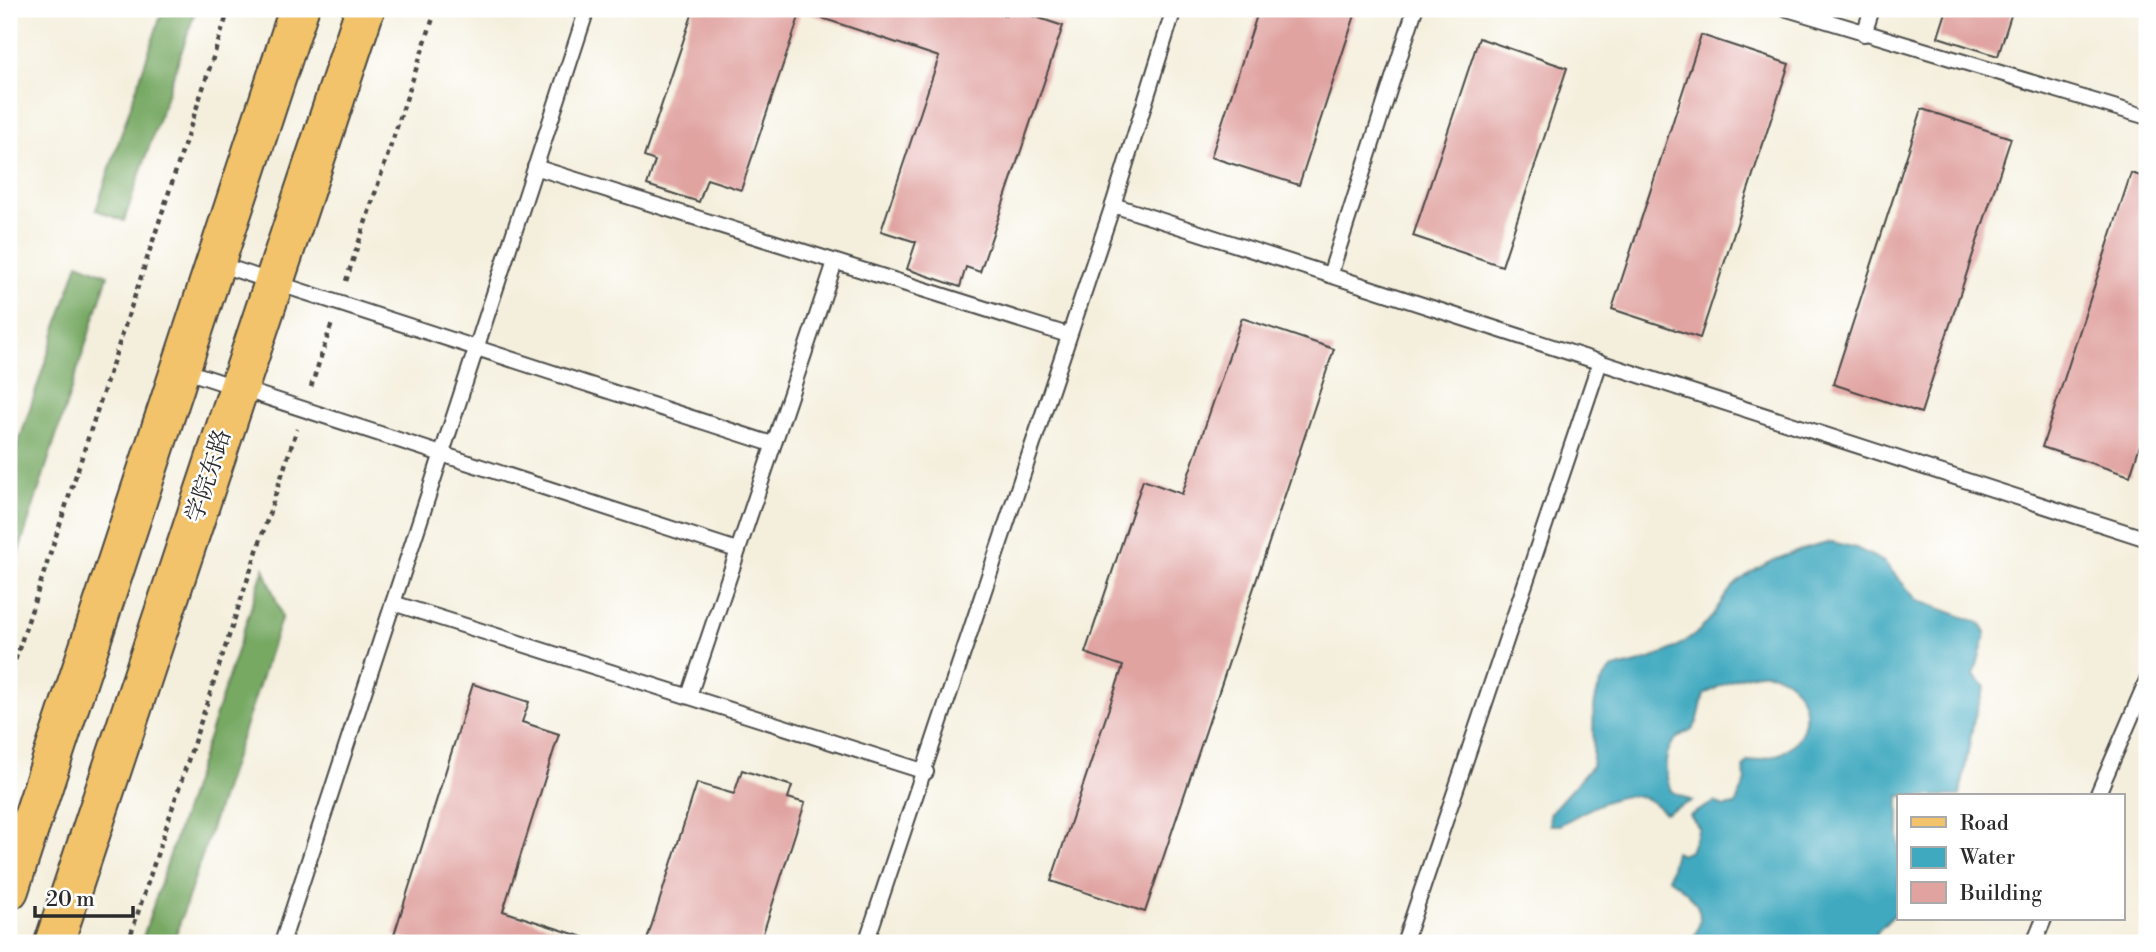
<svg xmlns="http://www.w3.org/2000/svg" width="2156" height="952" font-family="'Libre Bodoni','Noto Serif SC',serif">
	<rect width="100%" height="100%" fill="#fff"/>
	<filter id="ink" filterUnits="userSpaceOnUse"><feTurbulence type="fractalNoise" baseFrequency=".0143" numOctaves="2"/><feDisplacementMap in="SourceGraphic" scale="14" xChannelSelector="R" yChannelSelector="G"/><feConvolveMatrix kernelMatrix="1 2 1 2 8 2 1 2 1" color-interpolation-filters="sRGB"/></filter>
	<filter id="wash" filterUnits="userSpaceOnUse"><feTurbulence type="fractalNoise" baseFrequency=".00686" numOctaves="4" result="noise"/><feDisplacementMap in="SourceGraphic" scale="28" xChannelSelector="R" yChannelSelector="G"/><feGaussianBlur stdDeviation="1.57" result="paint"/><feColorMatrix in="noise" values="0 0 0 0 0 0 0 0 0 0 0 0 0 0 0 0 0 1.4 0 .05"/><feComposite in="paint" operator="in"/></filter>
	<g filter="url(#wash)">
		<rect width="100%" height="100%" fill="#f4efdd"/>
		<g fill="#77a964" stroke="#516a48" stroke-width="2">
			<polygon points="163,9 196,9 124,221 96,210"/>
			<polygon points="78,263 108,275 9,582 9,472"/>
			<polygon points="264,568 282,616 173,943 141,943"/>
		</g>
		<path fill="#3fa9bf" stroke="#356a75" stroke-width="2" d="M1832,542L1856,548L1884,562L1917,600L1980,623L1986,633L1974,676L1985,687L1974,719L1960,796H1899V910L1878,931L1872,943H1673L1693,938C1711,911 1691,893 1668,878L1675,852L1681,855L1690,851L1699,828L1690,815L1715,802L1724,807L1735,805L1746,781L1743,769L1747,762C1761,759 1776,758 1788,749C1822,723 1802,670 1760,673C1739,675 1721,685 1704,695C1701,704 1700,714 1697,722C1693,731 1687,731 1680,736C1662,748 1664,773 1671,791L1692,801L1665,813C1657,806 1648,797 1637,796C1612,793 1580,815 1559,825H1550L1549,814L1592,766C1597,732 1584,694 1613,668C1644,664 1683,649 1705,625C1717,612 1724,593 1738,582C1764,561 1800,549 1832,542Z"/>
		<g id="blocks">
			<g fill="#e0a3a0">
				<polygon points="694,9 985,9 1005,15 1007,9 1012,9 1063,26 980,272 966,267 960,287 907,269 916,242 881,231 939,57 801,11 741,190 707,179 699,202 647,185 655,161 644,157"/>
				<polygon points="1259,9 1357,9 1299,185 1211,157"/>
				<polygon points="1947,9 2013,9 1998,56 1938,37"/>
				<polygon points="1701,35 1789,64 1700,338 1612,309"/>
				<polygon points="1479,38 1567,68 1502,266 1413,236"/>
				<polygon points="1922,109 2011,138 1921,413 1833,384"/>
				<polygon points="2131,173 2147,178 2147,423 2130,476 2042,447"/>
				<polygon points="1242,318 1334,349 1145,912 1051,881 1123,666 1085,653 1143,480 1182,494"/>
				<polygon points="473,684 529,702 522,722 559,734 503,911 586,938 585,943 420,943 394,935"/>
				<polygon points="742,770 792,786 788,798 805,803 760,943 646,943 697,783 734,794"/>
			</g>
		</g>
	</g>
	<g filter="url(#ink)">
		<use href="#blocks" fill-opacity="0" stroke="#494846" stroke-width="2"/>
		<g fill="none" stroke-linecap="round" stroke-linejoin="round">
			<g stroke="#494846" stroke-width="18">
				<g id="lane">
					<polyline points="1787,9 2147,117"/>
					<polyline points="1864,34 1872,9"/>
					<polyline points="535,167 1068,335"/>
					<polyline points="1113,205 2147,539"/>
					<polyline points="218,264 772,444"/>
					<polyline points="1330,275 1415,9"/>
					<polyline points="183,370 737,550"/>
					<polyline points="393,603 926,772"/>
					<polyline points="689,696 835,262"/>
					<polyline points="2097,796 2147,680"/>
					<polyline points="282,943 587,9"/>
					<polyline points="866,943 1113,205 1174,9"/>
					<polyline points="1404,943 1600,362"/>
					<polyline points="2034,943 2044,919"/>
				</g>
			</g>
			<g stroke="#494846" stroke-width="42">
				<g id="primary">
					<polyline points="9,890 299,9"/>
					<polyline points="54,943 365,9"/>
				</g>
			</g>
			<g stroke="#494846" stroke-width="4.5" stroke-dasharray="5 5" stroke-linecap="butt">
				<polyline points="346,281 436,9"/>
				<polyline points="311,387 332,323"/>
				<polyline points="9,679 229,9"/>
				<polyline points="128,943 297,429"/>
			</g>
			<use href="#lane" stroke="#fff" stroke-width="14"/>
			<use href="#primary" stroke="#f2c36a" stroke-width="38"/>
		</g>
	</g>
	<g text-anchor="middle" dominant-baseline="central" stroke-width="5" stroke-linejoin="round" paint-order="stroke">
		<g font-size="24" fill="#2b2b2b" stroke="#fff">
			<text transform="translate(209 476) rotate(-72)">学院东路</text>
		</g>
	</g>
	<rect width="2156" height="952" fill="none" stroke="#fff" stroke-width="35"/>
	<rect x="1897" y="794" width="228" height="126" fill="#ffffff" stroke="#aaaaaa" stroke-width="2"/>
	<rect x="1911" y="817" width="35" height="10" fill="#f2c36a" stroke="#aaaaaa" stroke-width="2"/>
	<text x="1960" y="830" font-size="21" fill="#2b2b2b">Road</text>
	<rect x="1911" y="847" width="35" height="21" fill="#3fa9bf" stroke="#aaaaaa" stroke-width="2"/>
	<text x="1960" y="864" font-size="21" fill="#2b2b2b">Water</text>
	<rect x="1911" y="882" width="35" height="21" fill="#e0a3a0" stroke="#aaaaaa" stroke-width="2"/>
	<text x="1960" y="900" font-size="21" fill="#2b2b2b">Building</text>
	<path d="M35 906v10h98v-10" fill="none" stroke="#2b2b2b" stroke-width="3.5"/>
	<text x="46" y="906" font-size="21" fill="#2b2b2b" stroke="#ffffff" stroke-width="5" paint-order="stroke">20 m</text>
</svg>
